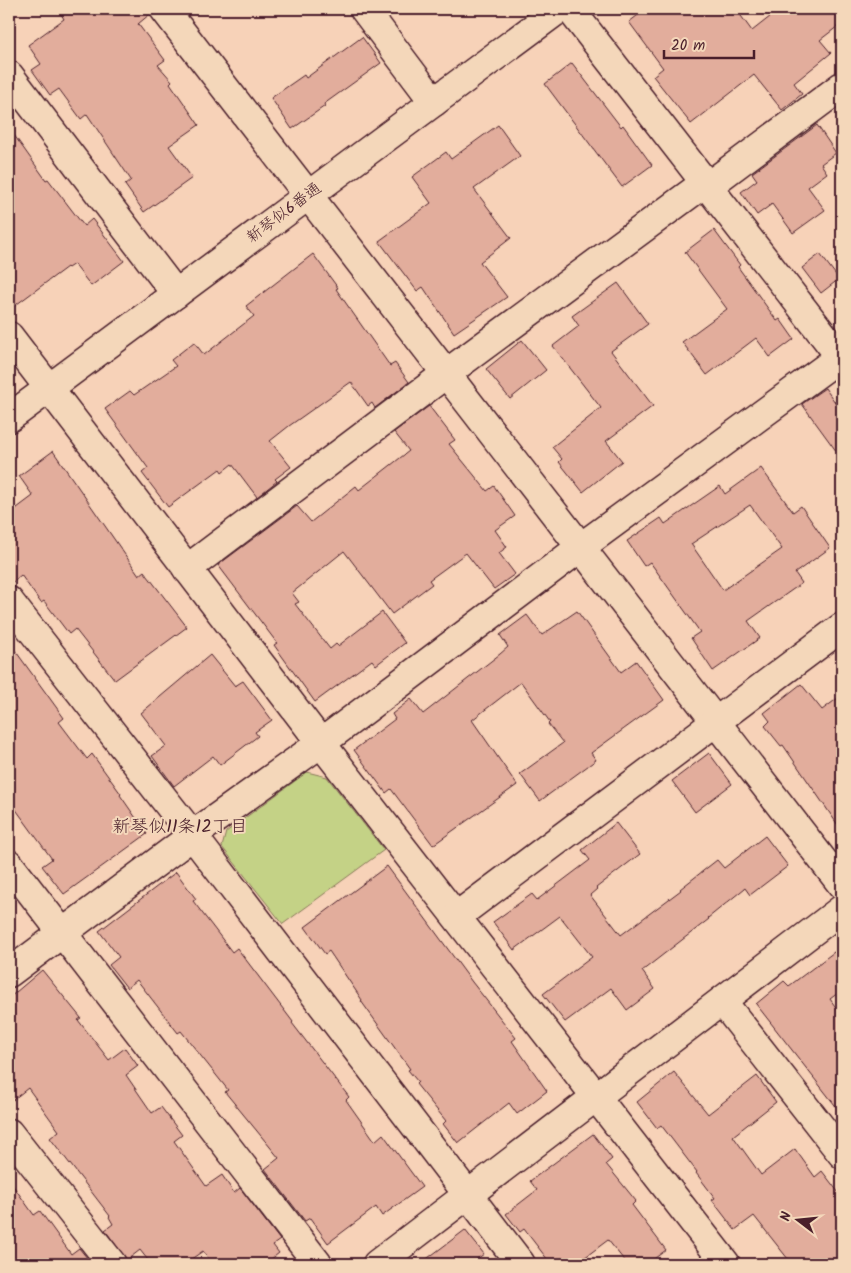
<svg xmlns="http://www.w3.org/2000/svg" width="851" height="1273" font-family="Kalam,'Klee One',sans-serif">
	<rect width="100%" height="100%" fill="#f7d2b8"/>
	<filter id="ink" filterUnits="userSpaceOnUse"><feTurbulence type="fractalNoise" baseFrequency=".02" numOctaves="2"/><feDisplacementMap in="SourceGraphic" scale="10" xChannelSelector="R" yChannelSelector="G"/><feConvolveMatrix kernelMatrix="1 2 1 2 8 2 1 2 1" color-interpolation-filters="sRGB"/></filter>
	<g filter="url(#ink)">
		<polygon fill="#c4d286" stroke="#877858" points="307,772 327,777 384,850 283,924 222,847 226,832"/>
		<g fill="#e2ad9c" stroke="#4a1f2b" fill-rule="evenodd">
			<polygon points="58,9 149,9 150,14 138,24 165,60 158,65 172,81 170,83 199,125 169,146 192,178 144,212 125,185 131,180 87,114 81,119 59,89 50,95 32,70 41,64 28,45 64,19"/>
			<polygon points="646,9 736,9 752,31 780,9 842,9 842,23 820,40 831,53 794,83 802,94 782,110 754,75 691,124 653,76 663,68 629,22"/>
			<polygon points="362,37 381,63 324,104 325,106 292,129 271,98 304,75 306,78"/>
			<polygon points="572,63 621,127 623,125 652,165 622,187 545,84"/>
			<polygon points="498,125 520,156 474,189 511,238 480,262 507,297 454,333 423,287 417,291 379,241 431,203 412,177 446,152 451,159"/>
			<polygon points="817,125 836,153 821,164 827,173 808,187 825,210 793,233 772,204 757,215 741,192 757,180 752,173"/>
			<polygon points="9,128 46,180 48,179 84,226 92,219 124,261 91,286 74,264 68,268 67,267 9,310"/>
			<polygon points="714,230 740,265 738,267 777,321 780,319 794,339 770,357 756,338 707,375 682,342 727,309 685,252"/>
			<polygon points="313,254 338,288 336,289 390,366 395,363 409,382 375,408 372,403 368,406 351,382 289,426 270,441 291,467 275,479 277,481 257,497 232,464 222,472 220,469 168,507 142,473 148,468 105,409 130,391 134,395 176,366 171,360 194,342 204,355 254,316 246,306"/>
			<polygon points="820,254 839,279 821,293 802,268"/>
			<polygon points="618,283 648,324 611,351 653,406 606,441 622,461 583,492 559,462 562,459 552,447 601,408 553,346 579,326 572,316"/>
			<polygon points="522,340 546,370 510,399 486,369"/>
			<polygon points="825,388 842,412 842,459 802,404"/>
			<polygon points="429,406 455,440 449,444 487,491 494,486 515,516 495,530 507,547 499,553 515,574 494,589 466,553 429,580 432,584 392,614 344,551 292,593 299,602 295,604 330,649 336,644 338,646 382,612 405,643 376,665 372,660 315,702 274,645 277,643 218,565 297,506 311,522 356,486 359,490 409,451 394,432"/>
			<polygon points="53,451 139,575 144,571 187,627 115,680 75,629 69,634 44,601 41,603 21,575 9,585 9,514 33,496 19,476"/>
			<path d="M761,468L793,512L801,506L830,548L795,573L802,583L748,621L760,638L713,671L691,638L700,632L650,562L644,566L627,541L661,518L665,524L720,486L725,494ZM750,505L782,549L723,590L691,544Z"/>
			<polygon points="577,611 621,672 636,661 664,700 591,753 596,760 540,801 520,774 563,743 548,724 550,722 521,682 472,720 517,785 433,845 391,789 386,793 354,750 395,719 392,714 411,699 423,714 500,654 508,647 500,635 527,615 542,635"/>
			<polygon points="9,642 64,718 59,722 87,759 92,754 121,794 120,795 147,834 64,894 42,866 52,859 9,800"/>
			<polygon points="210,655 235,686 243,681 272,720 255,732 258,736 220,765 213,756 174,786 152,756 166,746 141,713"/>
			<polygon points="801,684 822,710 842,695 842,831 783,745 781,746 765,726 770,721 764,713"/>
			<polygon points="709,753 732,784 695,812 672,781"/>
			<polygon points="616,823 640,854 596,888 597,889 590,895 621,935 681,890 680,889 717,860 724,868 765,836 788,866 750,895 745,888 708,918 709,919 642,971 655,989 627,1010 611,988 565,1022 543,994 592,957 560,916 514,950 493,922 532,894 537,900 590,860 582,850"/>
			<polygon points="387,866 472,982 516,1038 512,1041 547,1091 517,1114 509,1103 458,1143 443,1124 446,1121 416,1084 418,1082 408,1070 410,1069 361,1001 362,1000 329,951 325,954 305,927"/>
			<polygon points="176,872 196,899 193,901 232,952 237,948 293,1022 292,1023 349,1097 346,1100 375,1141 383,1134 422,1187 382,1216 376,1207 328,1243 310,1218 305,1221 265,1169 279,1158 225,1092 228,1090 181,1031 178,1033 137,980 127,988 109,965 119,957 99,931"/>
			<polygon points="842,946 842,990 830,999 842,1016 842,1114 756,1004 784,981 789,986"/>
			<polygon points="42,970 81,1018 78,1020 109,1060 125,1048 138,1066 126,1075 152,1113 161,1107 182,1135 174,1141 206,1186 222,1175 234,1193 240,1188 280,1240 273,1245 279,1253 265,1264 213,1264 203,1251 184,1264 151,1264 140,1250 127,1260 105,1230 113,1224 109,1217 110,1216 50,1138 59,1131 28,1088 9,1103 9,998"/>
			<polygon points="674,1072 708,1114 757,1076 776,1102 733,1136 761,1175 795,1149 815,1177 822,1171 842,1197 842,1264 792,1264 754,1216 735,1230 712,1200 715,1198 696,1173 697,1172 661,1125 657,1128 637,1102"/>
			<polygon points="593,1134 612,1159 606,1164 636,1201 632,1205 666,1250 647,1264 627,1264 608,1240 576,1264 551,1264 524,1229 520,1232 506,1214 537,1190 530,1181"/>
			<polygon points="9,1180 34,1215 40,1211 71,1254 79,1248 92,1264 9,1264"/>
			<polygon points="465,1230 484,1254 470,1264 420,1264"/>
		</g>
		<g fill="none" stroke-linecap="round" stroke-linejoin="round">
			<g stroke="#4a1f2b" stroke-width="31">
				<g id="minor">
					<polyline points="164,9 842,885"/>
					<polyline points="364,9 434,102"/>
					<polyline points="570,9 842,359"/>
					<polyline points="9,75 176,294"/>
					<polyline points="708,186 842,86"/>
					<polyline points="9,336 321,743 726,1264"/>
					<polyline points="9,418 559,9"/>
					<polyline points="187,569 447,373 706,182"/>
					<polyline points="9,601 193,836 521,1264"/>
					<polyline points="9,864 318,1264"/>
					<polyline points="457,916 842,627"/>
					<polyline points="9,973 204,827 321,743 581,547 840,357"/>
					<polyline points="722,1001 842,1154"/>
					<polyline points="9,1133 112,1264"/>
					<polyline points="377,1264 842,909"/>
				</g>
			</g>
			<use href="#minor" stroke="#f4d7ba" stroke-width="28"/>
		</g>
	</g>
	<g text-anchor="middle" dominant-baseline="central" stroke-width="4" stroke-linejoin="round" paint-order="stroke">
		<g font-size="16" fill="#4a1f2b" stroke="#f4d7ba">
			<text transform="translate(284 213) rotate(-37)">新琴似6番通</text>
		</g>
		<g font-size="18" fill="#4a1f2b" stroke="#f4d7ba">
			<text x="180" y="827">新琴似11条12丁目</text>
		</g>
	</g>
	<rect width="851" height="1273" fill="none" stroke="#f4d7ba" stroke-width="30"/>
	<rect x="15" y="15" width="821" height="1243" fill="none" stroke="#4a1f2b" stroke-width="2" filter="url(#ink)"/>
	<g transform="translate(798 1220) rotate(286)" stroke="#f4d7ba" stroke-width="4" paint-order="stroke">
	<path d="M0-4L9 19L0 12L-9 19Z" fill="#4a1f2b"/>
	<text y="-8" font-size="14" font-weight="bold" text-anchor="middle" fill="#4a1f2b">N</text>
	</g>
	<path d="M664 50v8h90v-8" fill="none" stroke="#4a1f2b" stroke-width="2.5"/>
	<text x="671" y="50" font-size="15" fill="#4a1f2b" stroke="#f4d7ba" stroke-width="4" paint-order="stroke">20 m</text>
</svg>
